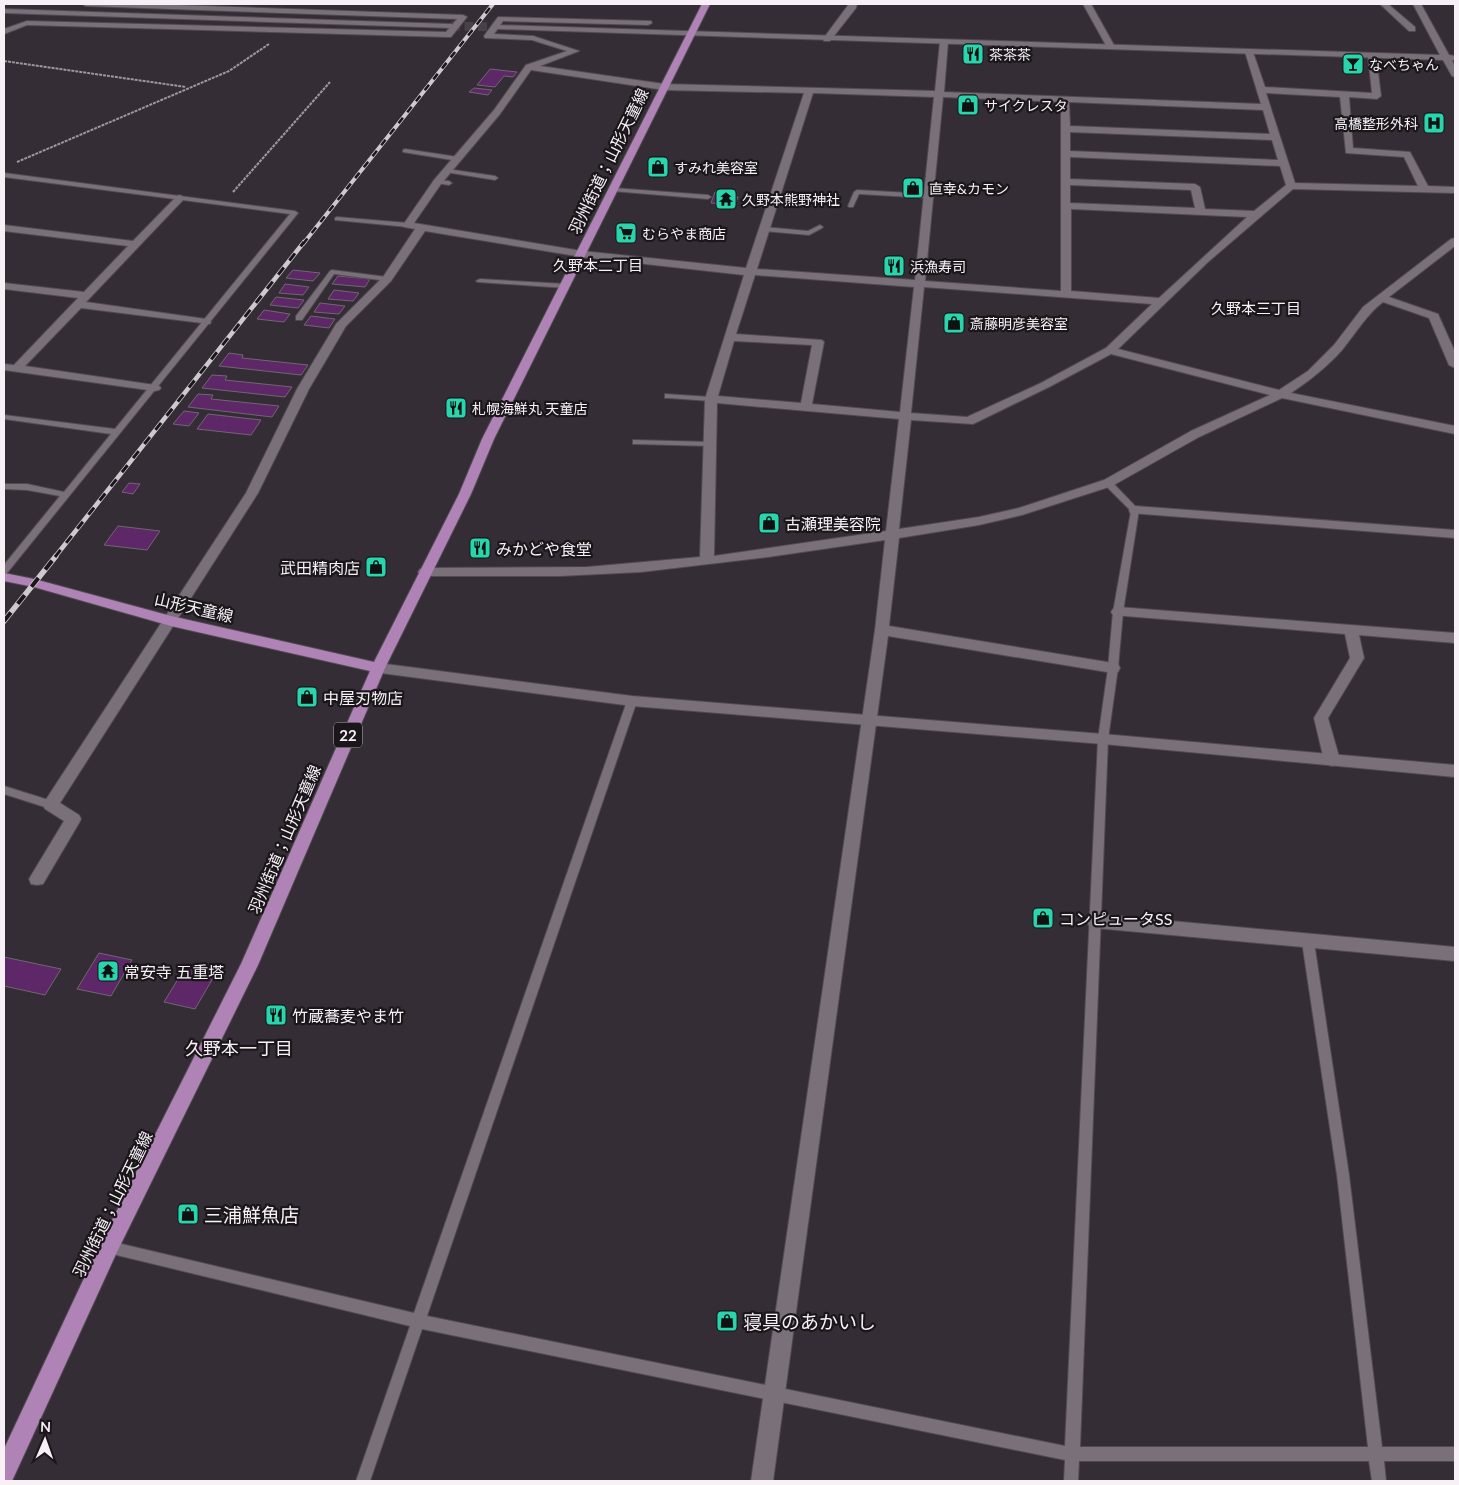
<svg xmlns="http://www.w3.org/2000/svg" width="1459" height="1485" font-family="Lato,'Noto Sans JP',sans-serif">
	<rect width="100%" height="100%" fill="#342d35"/>
	<g fill="#5e2767" stroke="#706771">
		<polygon points="490,69 517,72 513,77 504,76 495,87 477,85"/>
		<polygon points="474,88 492,90 488,95 469,92"/>
		<polygon points="715,192 729,194 728,196 738,197 736,202 728,201 727,204 711,203"/>
		<polygon points="293,270 320,273 313,281 286,278"/>
		<polygon points="338,276 370,279 365,287 332,284"/>
		<polygon points="285,284 309,287 303,295 279,293"/>
		<polygon points="334,290 359,293 353,301 328,299"/>
		<polygon points="276,297 304,300 298,308 270,305"/>
		<polygon points="320,303 345,306 339,314 314,312"/>
		<polygon points="264,310 290,314 284,322 257,319"/>
		<polygon points="311,316 335,319 329,328 304,325"/>
		<polygon points="229,353 243,355 242,358 308,365 301,375 219,366"/>
		<polygon points="212,375 227,376 225,380 292,387 285,397 202,388"/>
		<polygon points="198,394 213,395 211,399 279,406 272,417 188,407"/>
		<polygon points="184,411 199,413 189,426 173,424"/>
		<polygon points="208,414 261,420 251,435 197,429"/>
		<polygon points="129,483 140,484 133,494 122,492"/>
		<polygon points="118,526 160,531 147,550 104,545"/>
		<polygon points="99,953 132,960 111,996 77,989"/>
		<polygon points="4,957 61,969 45,995 4,986"/>
		<polygon points="186,966 216,973 195,1009 164,1002"/>
	</g>
	<g fill="none" stroke-linecap="round" stroke-linejoin="round">
		<polyline stroke="#484148" stroke-width="9" stroke-dasharray="9 4.5" stroke-linecap="butt" points="451,26 498,27"/>
		<g stroke="#514a51" stroke-width="2">
			<g id="lane">
				<polygon points="405,149 458,157 461,159 458,161 403,152 403,150"/>
				<polygon points="447,169 495,176 498,178 495,180 445,172 445,170"/>
				<polygon points="4,173 295,211 298,213 7,573 4,574 4,565 60,496 27,490 4,489 4,484 27,484 64,492 111,434 4,419 4,415 115,429 290,214 4,177"/>
				<polygon points="437,180 449,181 452,183 449,185 435,183 435,181"/>
				<polygon points="614,188 708,195 711,197 708,199 612,191 612,189"/>
				<polygon points="857,190 929,194 932,196 929,198 859,194 853,207 849,207 848,206 854,192"/>
				<polygon points="337,217 408,223 411,225 408,227 335,220 335,218"/>
				<polygon points="820,225 823,227 822,228 809,235 764,231 761,229 764,227 808,231"/>
				<polygon points="332,270 387,277 391,279 387,281 334,274 302,320 296,320 296,316 330,271"/>
				<polygon points="480,279 566,284 570,286 566,288 478,282 476,281"/>
				<polygon points="665,394 711,397 715,399 711,401 668,398 665,398"/>
				<polygon points="633,440 710,442 714,444 710,446 636,444 633,444"/>
				<polygon points="1108,480 1111,481 1139,510 1123,612 1118,668 1108,739 1080,1447 1368,1447 1337,1175 1302,942 1304,939 1308,937 1312,939 1314,942 1349,1175 1382,1447 1455,1447 1455,1461 1384,1461 1386,1481 1372,1481 1369,1461 1079,1461 1078,1481 1064,1481 1065,1460 422,1329 370,1481 356,1481 410,1326 104,1252 102,1247 104,1242 109,1241 414,1313 627,701 632,698 637,701 427,1316 1065,1446 1098,739 1108,668 1113,612 1131,511 1105,485 1104,483"/>
				<polygon points="4,786 55,802 56,805 55,808 51,809 4,794"/>
			</g>
		</g>
		<g stroke="#514a51" stroke-width="2">
			<g id="street">
				<polygon points="82,4 148,4 463,15 467,17 451,37 448,37 27,25 4,34 4,29 27,21 446,32 457,19 86,6"/>
				<polygon points="849,4 857,4 856,8 830,41 824,41 823,39"/>
				<polygon points="1083,4 1091,4 1115,47 1114,49 1108,49"/>
				<polygon points="1380,4 1388,4 1415,27 1415,31 1409,31"/>
				<path d="M498,17L651,21L652,23L648,25L503,21L494,34L533,36L579,51L540,66L664,84L935,91L940,42L944,40L948,42L944,92L1261,104L1245,52L1246,50L1253,52L1265,87L1372,93L1368,56L1372,53L1376,56L1381,96L1377,99L1349,97L1353,148L1410,152L1428,186L1455,187V193L1293,189L1208,262L1118,349L1279,390L1308,371L1334,345L1363,307L1451,239L1455,238V246L1389,297L1438,314L1455,352V368L1449,365L1429,318L1383,302C1366,315 1356,333 1342,350C1327,367 1310,380 1291,393L1455,426V434L1282,398L1199,437L1112,486L1022,515L979,525L899,538L889,626L1113,663L1118,664L1120,668L1118,672L1113,673L888,636L773,1481H751L875,630L885,540L768,557L641,572L560,576H425L420,575L418,572L420,569L425,568L587,567L700,557L705,399L744,275L582,257L425,231L391,281L346,326L309,389L258,493L60,803L79,815L81,819L79,823L43,884L37,885L31,884L29,879L64,821L45,809L43,805L45,801L246,493L297,389L336,324L383,277L415,229L404,227L403,225L434,180L494,110L526,65L567,51L532,40L485,38L484,36ZM531,70L664,90L804,93L746,268L582,251L414,223L441,184L500,114ZM813,93L934,97L915,280L757,269ZM1266,93L1340,97L1346,153L1404,157L1418,186L1295,183ZM943,97L1061,102V291L925,281ZM1069,102L1263,110L1270,134L1070,126ZM1070,132L1272,140L1278,160L1070,151ZM1070,157L1280,166L1286,185L1254,211L1205,209L1200,187L1195,184L1070,179ZM1070,185L1191,190L1195,208L1070,203ZM1071,209L1247,217L1159,298L1071,291ZM755,275L914,287L900,412L812,404L824,342L822,340L736,334ZM924,287L1152,304L1106,348L1041,383L967,417L911,413ZM734,341L812,345L801,403L718,396ZM1111,354L1270,395L1191,431L1104,480L1019,508L979,517L899,529L911,420L973,424L1049,387ZM717,403L899,419L886,531L714,556Z"/>
				<polygon points="180,195 185,198 183,200 86,302 206,319 211,322 210,324 81,308 25,366 155,385 159,386 161,388 159,390 155,391 4,370 4,364 14,365 78,298 4,289 4,283 84,292 128,246 4,231 4,225 133,241 177,196"/>
				<polygon points="1135,506 1455,530 1455,538 1130,513 1129,510"/>
				<polygon points="1118,607 1455,633 1455,643 1359,635 1364,658 1328,718 1340,760 1337,764 1332,766 1327,764 1324,760 1314,718 1350,658 1345,634 1113,615 1111,612 1113,609"/>
				<polygon points="1095,914 1455,947 1455,961 1095,928 1089,926 1087,921 1089,916"/>
			</g>
		</g>
		<g stroke="#514a51" stroke-width="2">
			<g id="secondary">
				<polygon points="1413,4 1421,4 1449,55 1455,56 1455,60 1452,60 1455,67 1455,77 1452,76 1443,60 498,29 494,27 498,25 1440,55"/>
				<polygon points="4,9 451,24 455,26 451,28 4,13"/>
				<polygon points="378,663 632,696 1103,734 1455,765 1455,777 1103,744 632,706 373,672 371,668 373,664"/>
			</g>
		</g>
		<g stroke="#514a51" stroke-width="2">
			<polygon id="primary" points="702,4 710,4 494,439 471,494 385,668 258,965 116,1254 12,1481 4,1481 4,1449 102,1240 241,964 370,671 171,626 34,587 4,581 4,573 34,579 171,616 374,662 459,494 482,439"/>
		</g>
		<g stroke="#9d979e" stroke-width="2" stroke-dasharray="3 1" stroke-linecap="butt">
			<polyline points="4,61 186,87"/>
			<polyline points="17,162 229,71 269,44"/>
			<polyline points="233,192 330,82"/>
		</g>
		<use href="#lane" fill="#79707a" fill-rule="evenodd"/>
		<use href="#street" fill="#79707a" fill-rule="evenodd"/>
		<use href="#secondary" fill="#79707a" fill-rule="evenodd"/>
		<use href="#primary" fill="#b083b7" fill-rule="evenodd"/>
		<g stroke="#cfc8cf" stroke-width="4">
			<polyline id="rail-far2" points="303,244 493,4"/>
		</g>
		<g stroke="#cfc8cf" stroke-width="4.5">
			<polyline id="rail-far1" points="55,557 304,242"/>
		</g>
		<g stroke="#cfc8cf" stroke-width="5.5">
			<polyline id="rail" points="4,621 56,556"/>
		</g>
		<use href="#rail-far2" stroke="#1a161a" stroke-width="2.5" stroke-dasharray="7" stroke-linecap="butt"/>
		<use href="#rail-far1" stroke="#1a161a" stroke-width="3" stroke-dasharray="9" stroke-linecap="butt"/>
		<use href="#rail" stroke="#1a161a" stroke-width="4" stroke-dasharray="11" stroke-linecap="butt"/>
	</g>
	<defs>
		<g id="restaurant-square" transform="scale(1.125)"><rect x="-9" y="-9" width="18" height="18" rx="4" fill="#28d5ad" stroke="#1a161a"/><path d="M-5-6h1v4h1v-4h1v4h1v-4h1v5L-1.5 .5V6h-2V.5L-5-1ZM5-6V6H3V1.5H1.5Q1.5-4 5-6Z" fill="#111"/></g>
		<g id="bar-square" transform="scale(1.125)"><rect x="-9" y="-9" width="18" height="18" rx="4" fill="#28d5ad" stroke="#1a161a"/><path d="M-6-5H6L.8 .8V4.5H3.5V6h-7V4.5H-.8V.8Z" fill="#111"/></g>
		<g id="shop-square" transform="scale(1.125)"><rect x="-9" y="-9" width="18" height="18" rx="4" fill="#28d5ad" stroke="#1a161a"/><path d="M-5-2.5h2.3a2.7 3.5 0 0 1 5.4 0H5L5.5 6h-11ZM-1.5-2.5h3a1.5 2.3 0 0 0-3 0Z" fill="#111"/></g>
		<g id="hospital-square" transform="scale(1.125)"><rect x="-9" y="-9" width="18" height="18" rx="4" fill="#28d5ad" stroke="#1a161a"/><path d="M-5-5h3v3.5h4V-5h3V5h-3V1.5h-4V5h-3Z" fill="#111"/></g>
		<g id="temple-square" transform="scale(1.125)"><rect x="-9" y="-9" width="18" height="18" rx="4" fill="#28d5ad" stroke="#1a161a"/><path d="M0-6L5-2H3V0L6.5 2.5H4V6H1.5V3h-3V6H-4V2.5H-6.5L-3 0V-2H-5Z" fill="#111"/></g>
		<g id="supermarket-square" transform="scale(1.125)"><rect x="-9" y="-9" width="18" height="18" rx="4" fill="#28d5ad" stroke="#1a161a"/><path d="M-6-5.5h2.5l.6 2H6L4.5 2H-2.5L-4.4-4H-6ZM-1.5 3.2a1.3 1.3 0 1 0 .1 0ZM3 3.2a1.3 1.3 0 1 0 .1 0Z" fill="#111"/></g>
	</defs>
	<g fill-rule="evenodd">
		<use href="#restaurant-square" x="973" y="54"/>
		<use href="#bar-square" x="1353" y="64"/>
		<use href="#shop-square" x="968" y="105"/>
		<use href="#hospital-square" x="1434" y="123"/>
		<use href="#shop-square" x="658" y="167"/>
		<use href="#shop-square" x="913" y="188"/>
		<use href="#temple-square" x="726" y="199"/>
		<use href="#supermarket-square" x="626" y="233"/>
		<use href="#restaurant-square" x="894" y="266"/>
		<use href="#shop-square" x="954" y="323"/>
		<use href="#restaurant-square" x="456" y="408"/>
		<use href="#shop-square" x="769" y="523"/>
		<use href="#restaurant-square" x="480" y="548"/>
		<use href="#shop-square" x="376" y="567"/>
		<use href="#shop-square" x="307" y="697"/>
		<use href="#shop-square" x="1043" y="918"/>
		<use href="#temple-square" x="108" y="971"/>
		<use href="#restaurant-square" x="276" y="1015"/>
		<use href="#shop-square" x="188" y="1214"/>
		<use href="#shop-square" x="727" y="1321"/>
	</g>
	<g text-anchor="middle" dominant-baseline="central" stroke-width="4.5" stroke-linejoin="round" paint-order="stroke">
		<g font-size="14" fill="#f7f1f7" stroke="#1a161a" text-anchor="start">
			<text x="989" y="54">茶茶茶</text>
			<text x="1369" y="64">なべちゃん</text>
			<text x="984" y="105">サイクレスタ</text>
			<text x="1418" y="123" text-anchor="end">高橋整形外科</text>
			<text x="674" y="167">すみれ美容室</text>
			<text x="929" y="188">直幸&amp;カモン</text>
			<text x="742" y="199">久野本熊野神社</text>
			<text x="642" y="233">むらやま商店</text>
			<text x="910" y="266">浜漁寿司</text>
			<text x="970" y="323">斎藤明彦美容室</text>
			<text x="472" y="408">札幌海鮮丸 天童店</text>
		</g>
		<g font-size="15" fill="#f7f1f7" stroke="#1a161a">
			<text x="598" y="265">久野本二丁目</text>
			<text x="1256" y="308">久野本三丁目</text>
		</g>
		<rect fill="#1a161a" stroke="#b5afb5" stroke-width="1" x="334" y="722.5" width="28" height="25" rx="4"/>
		<g font-size="15" font-weight="bold" fill="#f7f1f7">
			<text x="348" y="735">22</text>
		</g>
		<g font-size="16" fill="#f7f1f7" stroke="#1a161a">
			<text transform="translate(608 161) rotate(-64)">羽州街道；山形天童線</text>
			<text transform="translate(194 607) rotate(13)">山形天童線</text>
			<text transform="translate(284 839) rotate(-67)">羽州街道；山形天童線</text>
			<text transform="translate(112 1204) rotate(-64)">羽州街道；山形天童線</text>
		</g>
		<g font-size="16" fill="#f7f1f7" stroke="#1a161a" text-anchor="start">
			<text x="785" y="523">古瀬理美容院</text>
			<text x="496" y="548">みかどや食堂</text>
			<text x="360" y="567" text-anchor="end">武田精肉店</text>
			<text x="323" y="697">中屋刃物店</text>
			<text x="1059" y="918">コンピュータSS</text>
			<text x="124" y="971">常安寺 五重塔</text>
			<text x="292" y="1015">竹蔵蕎麦やま竹</text>
		</g>
		<g font-size="18" fill="#f7f1f7" stroke="#1a161a">
			<text x="239" y="1048">久野本一丁目</text>
		</g>
		<g font-size="19" fill="#f7f1f7" stroke="#1a161a" text-anchor="start">
			<text x="204" y="1214">三浦鮮魚店</text>
			<text x="743" y="1321">寝具のあかいし</text>
		</g>
	</g>
	<rect width="1459" height="1485" fill="none" stroke="#f7f1f7" stroke-width="10"/>
	<g transform="translate(45 1440) rotate(2)" stroke="#1a161a" stroke-width="4" paint-order="stroke">
	<path d="M0-4L9 19L0 12L-9 19Z" fill="#f7f1f7"/>
	<text y="-8" font-size="14" font-weight="bold" text-anchor="middle" fill="#f7f1f7">N</text>
	</g>
</svg>
